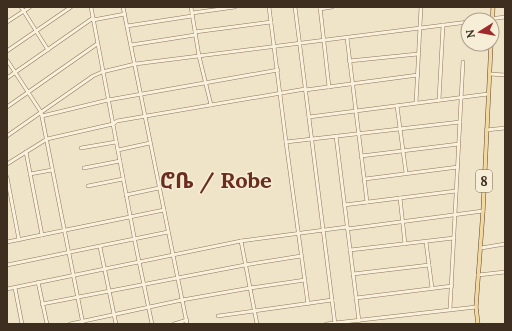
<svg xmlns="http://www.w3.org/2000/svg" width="512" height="331" font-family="Lora,'Noto Sans Ethiopic',serif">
	<rect width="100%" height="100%" fill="#f0e4c8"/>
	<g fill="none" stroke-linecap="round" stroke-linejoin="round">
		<g stroke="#8d765c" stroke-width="4">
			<g id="minor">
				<polyline points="21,7 48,50"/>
				<polyline points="91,7 136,247 152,324"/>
				<polyline points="123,7 187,324"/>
				<polyline points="191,7 199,56 211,105"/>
				<polyline points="269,7 286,142 308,304"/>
				<polyline points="295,7 335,324"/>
				<polyline points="320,7 329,87"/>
				<polyline points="320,9 332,7"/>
				<polyline points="192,13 235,7"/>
				<polyline points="93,20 125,14"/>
				<polyline points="482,20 505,17"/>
				<polyline points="7,22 30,7"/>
				<polyline points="127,26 192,16"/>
				<polyline points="195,32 271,22"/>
				<polyline points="347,38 367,202"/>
				<polyline points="131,45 195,35"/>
				<polyline points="7,51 71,7"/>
				<polyline points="7,60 41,112 83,324"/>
				<polyline points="349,61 418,54"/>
				<polyline points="490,74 505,75"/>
				<polyline points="7,78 93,18"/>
				<polyline points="305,90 418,75"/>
				<polyline points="439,100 443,25"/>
				<polyline points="416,103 421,7"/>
				<polyline points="397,106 406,173"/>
				<polyline points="7,107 97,44"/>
				<polyline points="42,116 108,100 278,70"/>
				<polyline points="309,117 488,94"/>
				<polyline points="486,130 505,128"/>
				<polyline points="7,136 93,76 102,72 135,64 468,22"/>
				<polyline points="336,136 359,321"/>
				<polyline points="286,142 460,122"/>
				<polyline points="81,148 116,142"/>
				<polyline points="118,150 150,143"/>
				<polyline points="26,152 42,235"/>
				<polyline points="361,156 459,144"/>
				<polyline points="7,164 47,139 113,124 117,121 305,89"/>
				<polyline points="84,168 120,161"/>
				<polyline points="30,174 52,170"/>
				<polyline points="7,177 19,240"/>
				<polyline points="365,179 458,167"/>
				<polyline points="88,186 123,179"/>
				<polyline points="126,195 159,188"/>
				<polyline points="400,198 405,244"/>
				<polyline points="344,205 456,191"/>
				<polyline points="347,229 483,211"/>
				<polyline points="241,241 257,324"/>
				<polyline points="7,242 164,210"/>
				<polyline points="426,242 432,288"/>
				<polyline points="100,247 116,324"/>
				<polyline points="481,248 505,244"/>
				<polyline points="350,250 454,238"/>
				<polyline points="7,265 168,232"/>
				<polyline points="353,274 429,265"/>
				<polyline points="478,275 505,272"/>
				<polyline points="38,282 47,324"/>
				<polyline points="15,288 22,324"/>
				<polyline points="7,289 241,241 347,227"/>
				<polyline points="356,298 452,286"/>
				<polyline points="42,304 245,265 301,256"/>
				<polyline points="450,309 463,62"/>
				<polyline points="218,316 332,300"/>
				<polyline points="70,324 182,300 250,288 305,280"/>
				<polyline points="174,324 187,320"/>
				<polyline points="326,324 476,307"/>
			</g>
		</g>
		<g stroke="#5b4430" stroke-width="4.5">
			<g id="major">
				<polyline points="492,31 493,7"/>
				<polyline points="478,324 476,307 483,211 491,44"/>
			</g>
		</g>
		<use href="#minor" stroke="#faf1dc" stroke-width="3"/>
		<use href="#major" stroke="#f3d9a0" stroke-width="3.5"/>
	</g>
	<g text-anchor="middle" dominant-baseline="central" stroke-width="3" stroke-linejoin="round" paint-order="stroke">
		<rect fill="#f7eed8" stroke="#756857" stroke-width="1" x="476" y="170" width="16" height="22" rx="3"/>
		<g font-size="13" font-weight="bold" fill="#3d2e20">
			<text x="484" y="181">8</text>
		</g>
		<g font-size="22" font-weight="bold" fill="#6b2e1e" stroke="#f7eed8">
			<text x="216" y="180">ሮቤ / Robe</text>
		</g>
	</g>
	<rect width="512" height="331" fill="none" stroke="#3d2e20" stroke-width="16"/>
	<g transform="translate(480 32) rotate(259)"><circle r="19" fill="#f7eed8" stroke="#ada18e"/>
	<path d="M0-3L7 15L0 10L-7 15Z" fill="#9e2a2b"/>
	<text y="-6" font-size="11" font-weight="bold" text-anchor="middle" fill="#3d2e20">N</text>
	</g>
</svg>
